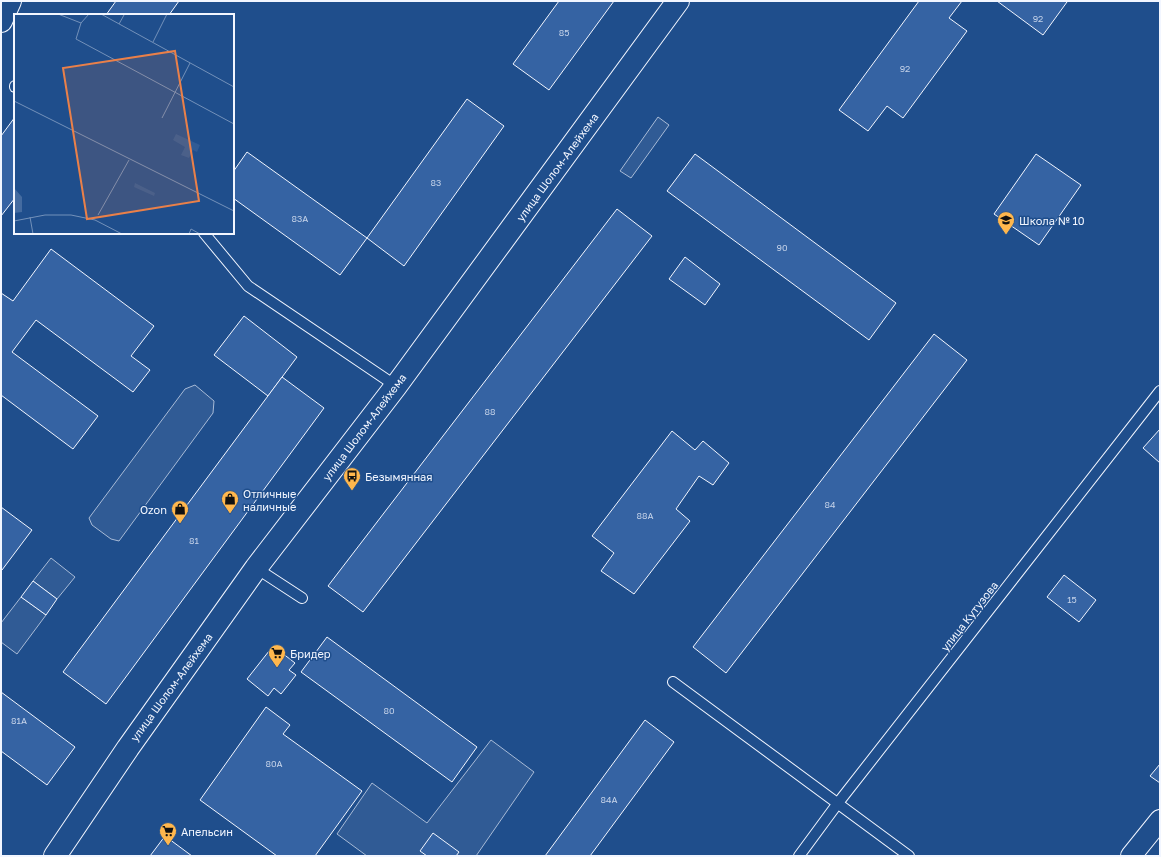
<svg xmlns="http://www.w3.org/2000/svg" width="1161" height="857" font-family="'Golos Text',sans-serif">
	<rect width="100%" height="100%" fill="#1f4e8c"/>
	<g fill="#305b95" stroke="#a8bbd7">
		<polygon points="658,117 669,125 631,178 620,171"/>
		<polygon points="195,385 214,401 213,413 119,541 111,539 92,525 89,518 185,389"/>
		<polygon points="51,558 75,577 57,599 33,581"/>
		<polygon points="21,597 46,615 17,654 1,642 1,623"/>
		<polygon points="491,740 534,772 476,856 367,856 337,834 372,783 427,823"/>
	</g>
	<g fill="#3563a3" stroke="#f2f6ff">
		<polygon points="116,1 179,1 169,15 106,15"/>
		<polygon points="559,1 614,1 549,90 513,64"/>
		<polygon points="919,1 962,1 949,18 967,31 903,118 887,106 868,131 839,110"/>
		<polygon points="997,1 1065,1 1067,2 1043,35"/>
		<polygon points="467,99 504,126 404,266 367,238"/>
		<polygon points="15,117 15,198 1,216 1,136"/>
		<polygon points="247,152 367,238 340,275 233,198 233,172"/>
		<polygon points="695,154 896,303 869,340 667,191"/>
		<polygon points="1036,154 1081,185 1039,245 994,214"/>
		<polygon points="617,209 652,236 363,612 328,586"/>
		<polygon points="51,249 154,326 131,356 150,370 133,392 36,320 12,352 98,416 73,449 1,395 1,293 13,301"/>
		<polygon points="685,257 720,284 705,305 669,279"/>
		<polygon points="244,316 297,357 268,396 214,355"/>
		<polygon points="934,334 967,360 726,673 693,647"/>
		<polygon points="282,377 324,408 106,704 63,672"/>
		<polygon points="1160,429 1160,463 1143,448"/>
		<polygon points="672,431 695,450 703,441 729,463 713,485 699,476 676,509 690,521 634,594 601,571 614,553 592,536"/>
		<polygon points="1,507 32,530 2,570 1,569"/>
		<polygon points="1064,575 1096,600 1079,622 1047,597"/>
		<polygon points="33,581 57,599 46,615 21,597"/>
		<polygon points="327,637 477,747 452,782 301,672"/>
		<polygon points="273,646 295,663 289,670 296,675 281,694 274,688 268,696 247,679"/>
		<polygon points="1,692 75,747 47,785 1,751"/>
		<polygon points="266,707 290,725 283,734 362,791 315,856 277,856 200,800"/>
		<polygon points="645,720 674,742 590,856 545,856"/>
		<polygon points="1160,764 1160,783 1150,776"/>
		<polygon points="433,833 459,852 456,856 427,856 420,851"/>
		<polygon points="165,836 192,856 150,856"/>
	</g>
	<g fill="none" stroke-linecap="round" stroke-linejoin="round">
		<g stroke="#f2f6ff" stroke-width="12">
			<g id="service">
				<polyline points="15,86 15,87"/>
				<polyline points="204,233 248,286 396,386"/>
				<polyline points="256,568 302,598"/>
				<polyline points="673,682 909,856"/>
				<polyline points="799,856 838,803 1160,391"/>
			</g>
		</g>
		<g stroke="#f2f6ff" stroke-width="22">
			<polyline id="minor" points="1131,856 1160,820"/>
		</g>
		<g stroke="#f2f6ff" stroke-width="24">
			<polyline id="secondary" points="1,21 10,1"/>
		</g>
		<g stroke="#f2f6ff" stroke-width="24">
			<polyline id="primary" points="55,856 128,748 256,568 396,386 678,1"/>
		</g>
		<use href="#service" stroke="#1f4e8c" stroke-width="10"/>
		<use href="#minor" stroke="#1f4e8c" stroke-width="20"/>
		<use href="#secondary" stroke="#1f4e8c" stroke-width="22"/>
		<use href="#primary" stroke="#1f4e8c" stroke-width="22"/>
	</g>
	<defs>
		<g id="school-pin" transform="scale(0.9)"><path d="M0 17L-7.5 6A9.5 9.5 0 1 1 7.5 6Z" fill="#ffb74d" stroke="#1f4e8c"/><path d="M0-5L7-2L0 1L-7-2ZM-4 1L0 2.5L4 1V4Q0 6-4 4Z" fill="#111"/></g>
		<g id="bus-pin" transform="scale(0.9)"><path d="M0 17L-7.5 6A9.5 9.5 0 1 1 7.5 6Z" fill="#ffb74d" stroke="#1f4e8c"/><path d="M-5-6H5V4H4V6H2V4H-2V6H-4V4H-5ZM-3.5-4V0h7V-4ZM-3.5 1.2v1.5H-2V1.2ZM2 1.2v1.5H3.5V1.2Z" fill="#111"/></g>
		<g id="shop-pin" transform="scale(0.9)"><path d="M0 17L-7.5 6A9.5 9.5 0 1 1 7.5 6Z" fill="#ffb74d" stroke="#1f4e8c"/><path d="M-5-2.5h2.3a2.7 3.5 0 0 1 5.4 0H5L5.5 6h-11ZM-1.5-2.5h3a1.5 2.3 0 0 0-3 0Z" fill="#111"/></g>
		<g id="supermarket-pin" transform="scale(0.9)"><path d="M0 17L-7.5 6A9.5 9.5 0 1 1 7.5 6Z" fill="#ffb74d" stroke="#1f4e8c"/><path d="M-6-5.5h2.5l.6 2H6L4.5 2H-2.5L-4.4-4H-6ZM-1.5 3.2a1.3 1.3 0 1 0 .1 0ZM3 3.2a1.3 1.3 0 1 0 .1 0Z" fill="#111"/></g>
	</defs>
	<g fill-rule="evenodd">
		<use href="#school-pin" x="1006" y="220"/>
		<use href="#bus-pin" x="352" y="476"/>
		<use href="#shop-pin" x="230" y="499"/>
		<use href="#shop-pin" x="180" y="509"/>
		<use href="#supermarket-pin" x="277" y="653"/>
		<use href="#supermarket-pin" x="168" y="831"/>
	</g>
	<g text-anchor="middle" dominant-baseline="central" stroke-width="3" stroke-linejoin="round" paint-order="stroke">
		<g font-size="9" fill="#c3d1e8">
			<text x="1038" y="18">92</text>
			<text x="564" y="32">85</text>
			<text x="905" y="68">92</text>
			<text x="436" y="182">83</text>
			<text x="300" y="218">83А</text>
			<text x="782" y="247">90</text>
			<text x="490" y="411">88</text>
			<text x="830" y="504">84</text>
			<text x="645" y="515">88А</text>
			<text x="194" y="540">81</text>
			<text x="1072" y="599">15</text>
			<text x="389" y="710">80</text>
			<text x="19" y="720">81А</text>
			<text x="274" y="763">80А</text>
			<text x="609" y="799">84А</text>
		</g>
		<g font-size="11" fill="#f2f6ff" stroke="#1f4e8c">
			<text transform="translate(557 167) rotate(-54)">улица Шолом-Алейхема</text>
			<text transform="translate(364 427) rotate(-53)">улица Шолом-Алейхема</text>
			<text transform="translate(969 616) rotate(-52)">улица Кутузова</text>
			<text transform="translate(171 687) rotate(-54)">улица Шолом-Алейхема</text>
		</g>
		<g font-size="11" fill="#f2f6ff" stroke="#1f4e8c" text-anchor="start">
			<text x="1019" y="220">Школа № 10</text>
			<text x="365" y="476">Безымянная</text>
			<text x="243" y="493">Отличные<tspan x="243" dy="13">наличные</tspan></text>
			<text x="167" y="509" text-anchor="end">Ozon</text>
			<text x="290" y="653">Бридер</text>
			<text x="181" y="831">Апельсин</text>
		</g>
	</g>
	<g transform="translate(14 14)">
		<rect width="220" height="220" fill="#1f4e8c"/>
		<path d="M162,120L186,131L183,138L179,136L175,144L167,141L171,133L159,126ZM121,169L141,179L140,182L120,173Z" fill="#305b95"/>
		<path d="M0,174L8,183V198L0,199Z" fill="#446ba0"/>
		<path fill="none" stroke="#7391ba" stroke-width="1" d="M44,0L67,9M87,0L220,73M67,9L62,25L220,110M67,9L75,0M105,10L110,1L107,0M139,28L153,0M0,87L220,197M148,104L176,49M84,201L115,146M16,203L19,220M0,207L31,201H57L81,206L108,220M175,220L177,215L186,220"/>
		<path fill="#ea8049" fill-opacity="0.15" stroke="#ea8049" stroke-width="2" d="M161,37L185,187L73,205L49,54Z"/>
		<rect width="220" height="220" fill="none" stroke="#f2f6ff" stroke-width="2"/>
	</g>
	<rect width="1161" height="857" fill="none" stroke="#f2f6ff" stroke-width="4"/>
</svg>
